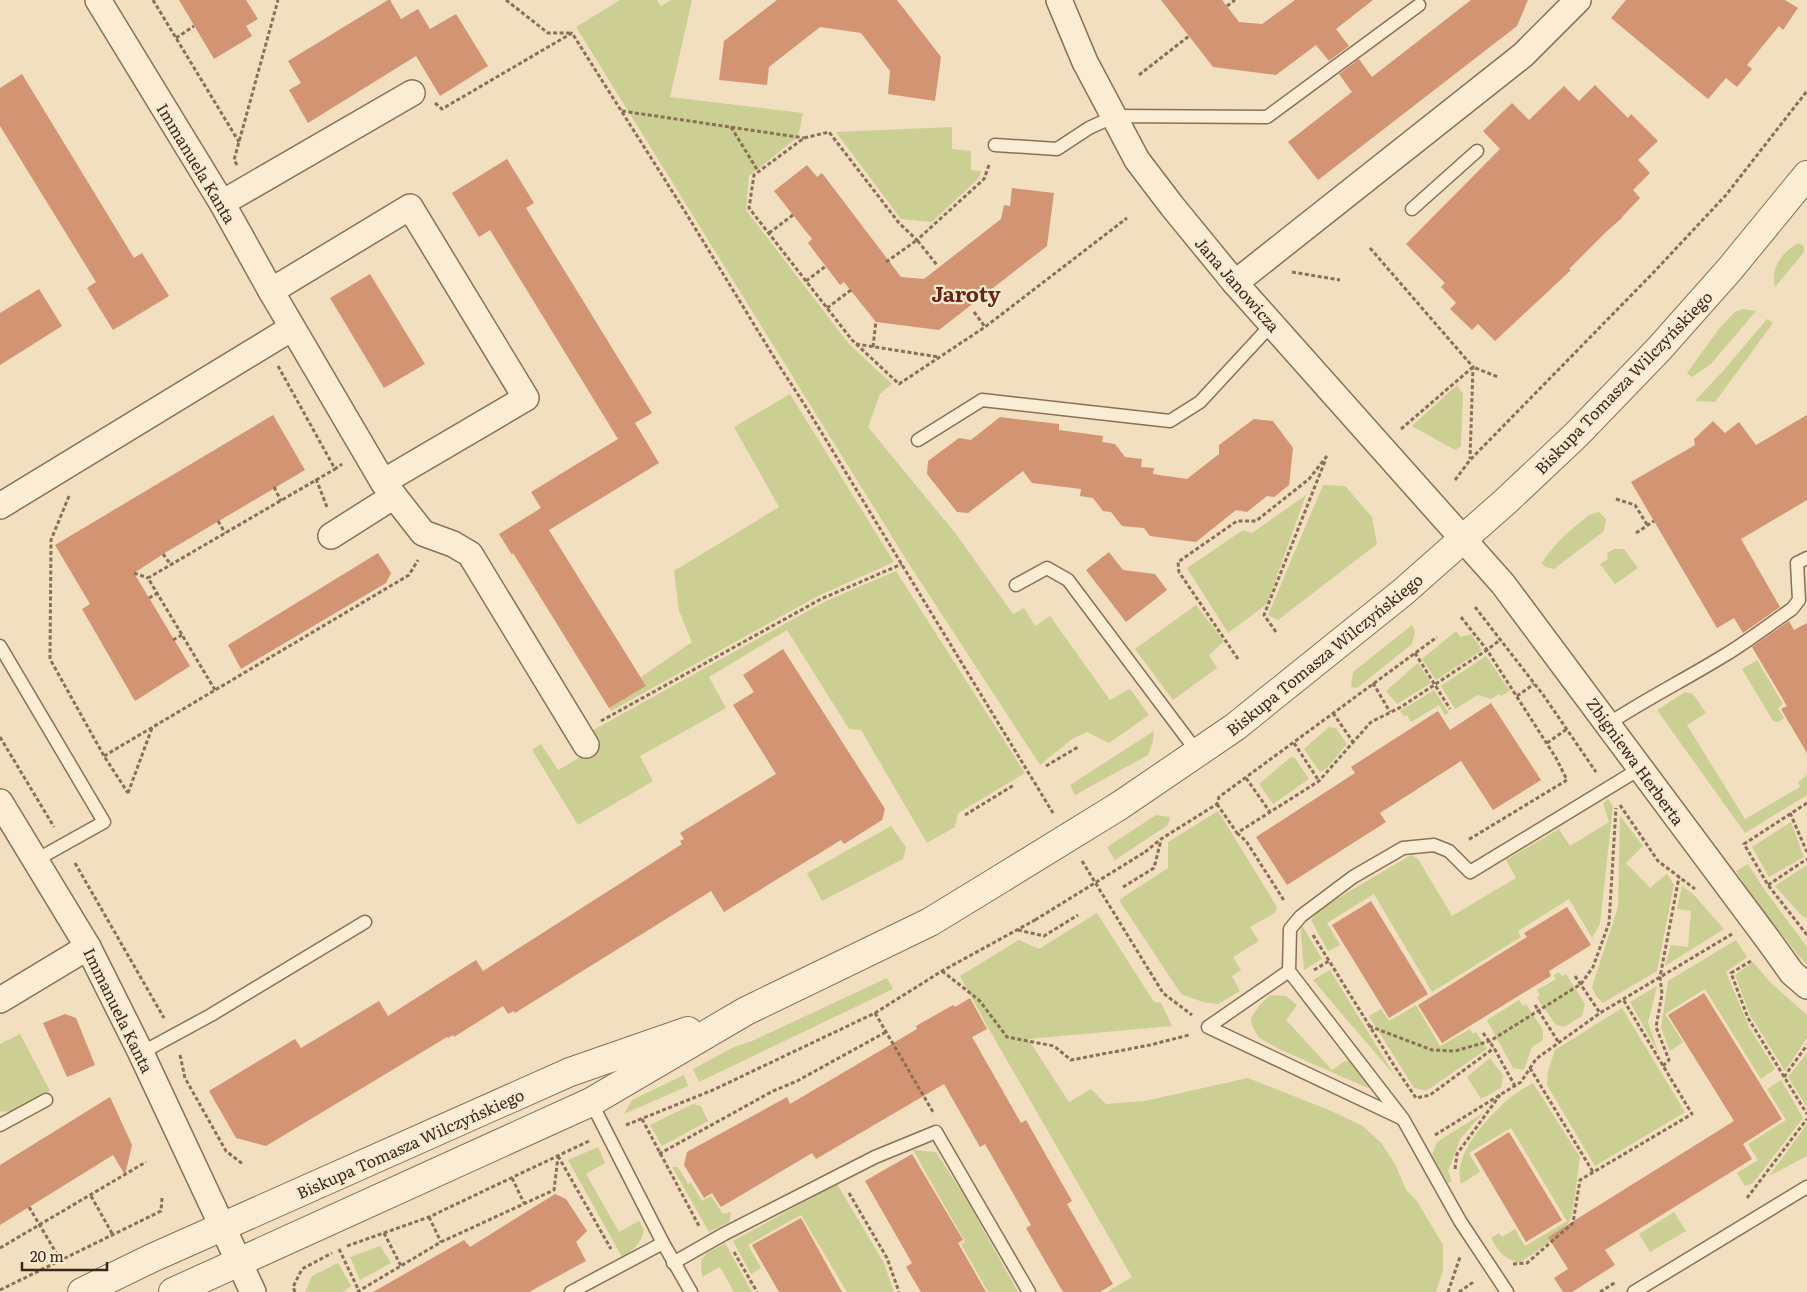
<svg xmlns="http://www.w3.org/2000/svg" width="1807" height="1292" font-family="Literata,serif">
	<rect width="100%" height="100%" fill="#f1dfc0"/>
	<g fill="#cccf93">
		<polygon points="620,0 657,0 661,6 671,0 692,0 670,97 803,113 798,137 749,176 746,210 849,344 892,384 880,394 868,427 956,534 1013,614 1024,608 1035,626 1050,616 1110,700 1130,689 1149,715 1109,743 1087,732 1072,739 1040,765 909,564 576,27"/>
		<polygon points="952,127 952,149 971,151 971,170 981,171 979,178 932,222 901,219 836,132"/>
		<path d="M1798,243L1804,246V252L1775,287C1770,267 1782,253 1798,243Z"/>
		<polygon points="1743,309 1756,311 1711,364 1692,377 1687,373 1718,330 1735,312"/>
		<polygon points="1767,319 1773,323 1715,402 1695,401 1723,371"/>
		<polygon points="1457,385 1463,394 1461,446 1455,450 1412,426"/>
		<polygon points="790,394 894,562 818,596 611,711 609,708 646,686 641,677 692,642 679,611 674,571 779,507 734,427"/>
		<polygon points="1323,485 1345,486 1372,517 1377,544 1278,620 1268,615"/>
		<polygon points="1306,495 1267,604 1228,633 1187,568 1243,530 1252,533"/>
		<path d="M1599,512L1606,519L1604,531L1554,569L1545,567L1542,563C1551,547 1573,527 1588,516C1591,514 1595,513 1599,512Z"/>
		<polygon points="1614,549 1624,549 1638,568 1615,584 1600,564 1608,559 1607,553"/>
		<polygon points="896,571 1025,773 958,813 955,827 927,843 861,730 849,729 787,630 709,677 726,708 640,756 653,781 578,825 532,750 541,744 558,770 596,748 588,733 824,602"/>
		<polygon points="1196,605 1224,641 1209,655 1217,668 1173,700 1135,649"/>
		<polygon points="1412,625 1415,632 1412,644 1357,688 1351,687 1353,672"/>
		<polygon points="1456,631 1460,637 1471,634 1482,650 1436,680 1422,659"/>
		<polygon points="1486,656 1510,691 1501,696 1499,694 1491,699 1478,695 1455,709 1441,686"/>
		<polygon points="1757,660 1783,704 1778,708 1784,718 1779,722 1773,721 1742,669"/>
		<polygon points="1418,663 1431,683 1397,704 1386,691"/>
		<polygon points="1434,690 1449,713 1445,715 1439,705 1411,722 1407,715 1404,716 1400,711"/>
		<polygon points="1685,692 1693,694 1706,713 1687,725 1745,819 1800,787 1798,782 1807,775 1807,795 1745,833 1657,710"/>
		<polygon points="1329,727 1336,728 1347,744 1326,769 1320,772 1304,749"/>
		<polygon points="1154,731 1153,741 1148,755 1075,795 1070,785"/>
		<polygon points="1291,757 1295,758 1309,779 1273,804 1259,784"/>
		<polygon points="1608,799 1613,806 1600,924 1592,938 1569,899 1518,931 1521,937 1432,992 1374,894 1327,923 1340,945 1328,951 1311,920 1321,908 1411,855 1418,859 1452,916 1516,878 1506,860 1559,829 1570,846 1609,822 1603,803"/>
		<polygon points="1218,811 1277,907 1275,913 1250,927 1259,941 1233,957 1241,970 1232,976 1240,991 1218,1004 1203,1002 1181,994 1119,900 1168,868 1168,842"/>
		<polygon points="1156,815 1170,817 1168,825 1115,860 1107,847"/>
		<polygon points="1620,816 1643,846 1626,863 1650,888 1667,874 1674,885 1657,971 1603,1003 1596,996 1592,987 1618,907"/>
		<polygon points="1791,822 1804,857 1769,877 1752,847"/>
		<polygon points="891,826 906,847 903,859 822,901 807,873"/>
		<polygon points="1748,864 1766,892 1807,947 1807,965 1799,956 1754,899 1736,871"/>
		<polygon points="1807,865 1807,918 1802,916 1775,886"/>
		<polygon points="1682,886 1693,894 1724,929 1665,966 1671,945 1688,947 1691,911 1677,909"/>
		<polygon points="1097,913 1154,1002 1161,1003 1172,1026 1028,1039 1069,1102 1091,1089 1106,1104 1145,1101 1248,1078 1329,1110 1363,1126 1382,1144 1395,1164 1406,1190 1417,1201 1443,1245 1443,1270 1436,1292 1107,1292 1132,1277 986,1024 960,976 1019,940 1039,949"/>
		<polygon points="1300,922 1322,959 1304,970"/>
		<polygon points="1736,940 1747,957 1726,972 1749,1027 1775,1069 1761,1079 1705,989 1665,1014 1683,1042 1670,1051 1661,1028 1668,981"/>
		<polygon points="1753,962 1771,983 1807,1015 1807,1038 1785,1071 1750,1015 1735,975"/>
		<polygon points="1330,970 1395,1076 1313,980"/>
		<polygon points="1559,972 1562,976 1566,974 1585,1004 1582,1016 1564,1027 1556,1025 1537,998 1540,995 1537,990 1556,979 1554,975"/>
		<polygon points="887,978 893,989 699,1082 693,1069 734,1047 752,1041"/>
		<polygon points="1657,986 1648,1022 1659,1054 1630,1002"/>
		<polygon points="1270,995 1286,996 1297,1005 1286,1020 1332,1070 1345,1061 1350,1059 1371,1086 1368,1088 1281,1050 1259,1038 1252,1026 1251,1018 1259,1006"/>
		<polygon points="1519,1000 1523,1006 1526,1004 1543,1030 1543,1040 1532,1047 1524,1070 1513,1068 1487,1020"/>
		<polygon points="1416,1005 1440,1046 1470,1029 1473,1034 1476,1032 1487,1049 1426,1091 1414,1088 1369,1016 1381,1009 1389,1021"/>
		<polygon points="1622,1008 1685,1112 1595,1166 1547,1085 1548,1071 1555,1050"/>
		<path d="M20,1034L50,1091C38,1097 13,1116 0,1111V1044Z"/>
		<polygon points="1807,1053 1807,1107 1788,1077"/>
		<polygon points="1490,1058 1503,1075 1501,1088 1481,1099 1467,1077"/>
		<polygon points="684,1075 688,1086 624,1114 632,1100"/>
		<polygon points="1781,1080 1803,1118 1753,1183 1745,1186 1737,1173 1758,1160 1748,1144 1786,1120 1767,1089"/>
		<path d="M1533,1083L1580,1157C1578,1168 1574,1215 1569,1222C1562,1234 1532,1255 1519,1263C1502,1257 1500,1253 1491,1238L1499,1233L1502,1237L1515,1229L1525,1246L1567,1221L1511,1128L1469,1153L1480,1172L1461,1184C1452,1154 1487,1119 1507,1100C1515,1093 1525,1088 1533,1083Z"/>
		<polygon points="693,1104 701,1106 708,1121 662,1146 650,1125"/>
		<polygon points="1483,1113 1461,1138 1448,1171 1452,1181 1448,1183 1432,1155 1437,1142"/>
		<polygon points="1807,1124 1807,1156 1769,1176"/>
		<path d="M598,1147L605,1163L586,1174L619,1232L639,1221L644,1230C641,1244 634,1249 622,1257L568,1160Z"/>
		<polygon points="913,1150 936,1152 965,1197 1018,1292 988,1292 961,1244 965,1242"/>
		<polygon points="672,1167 678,1167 688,1184 691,1183 702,1201 711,1196 723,1214 730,1212 731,1215 729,1222 709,1232"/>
		<polygon points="837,1184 884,1263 894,1292 847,1292 801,1215 748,1245 761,1268 751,1274 733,1241"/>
		<polygon points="1674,1212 1686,1231 1650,1252 1639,1234"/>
		<polygon points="725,1243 752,1292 734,1292 720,1267 702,1277 701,1260 707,1253"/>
		<polygon points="380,1246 391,1263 360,1280 350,1257"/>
		<polygon points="338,1263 351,1286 343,1292 305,1292 312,1276"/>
	</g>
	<g fill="#d29473">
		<polygon points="179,0 246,0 258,19 246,26 252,36 214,59"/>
		<polygon points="388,0 390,0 401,19 418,9 430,29 456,14 488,66 440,96 416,56 308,123 289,90 301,83 288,61"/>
		<polygon points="777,0 897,0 941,57 935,101 888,94 890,71 861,33 820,27 769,67 767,85 719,80 724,41"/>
		<polygon points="1161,0 1222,0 1239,22 1262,24 1295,0 1373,0 1336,29 1349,46 1329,61 1316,45 1276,75 1213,67"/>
		<polygon points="1471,0 1528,0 1517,26 1318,180 1288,142 1352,92 1339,74 1359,59 1372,77"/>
		<polygon points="1626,0 1785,0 1798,8 1783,30 1779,26 1747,65 1752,69 1737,87 1726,78 1708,99 1611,18"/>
		<polygon points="22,74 134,258 142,253 169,296 113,330 87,288 96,282 0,126 0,88"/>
		<polygon points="1595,85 1628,118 1631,114 1658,141 1638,160 1650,173 1633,190 1640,198 1622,217 1623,217 1606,232 1569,269 1571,270 1495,341 1478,324 1472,330 1450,309 1456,303 1441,287 1445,283 1406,244 1500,149 1483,131 1512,103 1529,120 1564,86 1579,101"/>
		<polygon points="507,159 534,203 526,208 652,413 635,423 659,463 549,530 646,686 609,708 513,553 512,555 499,534 541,508 531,492 618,439 490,230 479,237 452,193"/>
		<polygon points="807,165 817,177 822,173 901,277 924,279 1001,219 1004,205 1010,206 1012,188 1054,193 1047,246 939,330 876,322 844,282 840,285 808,243 812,239 774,191"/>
		<polygon points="370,274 425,364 384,388 330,298"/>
		<polygon points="39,289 62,326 0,365 0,313"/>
		<polygon points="273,415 305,470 163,554 134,573 190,666 135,701 82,609 90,604 55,545"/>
		<polygon points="1807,415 1807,500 1741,539 1780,607 1743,633 1734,618 1717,628 1631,482 1695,445 1694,439 1713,421 1725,433 1739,422 1756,445"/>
		<polygon points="1000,417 1059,424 1059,430 1103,436 1102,442 1115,444 1125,457 1142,459 1141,467 1154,468 1153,474 1187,479 1219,454 1219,445 1254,419 1273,421 1293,448 1289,485 1274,497 1267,496 1247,512 1236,510 1196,542 1150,536 1144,528 1122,526 1111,512 1103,511 1093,498 1080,496 1081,489 1032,483 1023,471 968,513 957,512 927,474 928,461 959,438 971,440"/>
		<polygon points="1109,552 1123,570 1155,574 1167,590 1126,622 1086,570"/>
		<polygon points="378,553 391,573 386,583 241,669 228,645"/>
		<polygon points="1789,621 1794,630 1807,623 1807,753 1781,709 1787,706 1752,647"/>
		<polygon points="783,649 885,809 882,820 844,844 841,840 724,912 711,891 515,1013 514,1011 508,1014 503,1006 454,1037 453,1035 448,1038 447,1037 266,1146 236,1138 209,1091 295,1039 301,1048 379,1001 388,1016 476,960 483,971 682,844 680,841 684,839 680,833 776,774 733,705 754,692 743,675"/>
		<polygon points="1491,703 1541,780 1493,810 1461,761 1380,813 1386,822 1287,885 1256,837 1355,773 1351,767 1438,711 1450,730"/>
		<polygon points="1371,901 1428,994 1389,1018 1332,925"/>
		<polygon points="1567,907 1591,945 1549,971 1551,976 1442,1043 1418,1005 1527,937 1524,933"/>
		<polygon points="1704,993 1782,1119 1743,1144 1752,1159 1605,1250 1615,1265 1572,1292 1563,1292 1554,1278 1568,1269 1548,1237 1734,1121 1668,1015"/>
		<polygon points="970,998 987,1029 972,1037 1021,1123 1026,1120 1072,1201 1067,1204 1113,1284 1100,1292 1063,1292 1026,1228 1031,1225 985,1144 980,1147 944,1084 816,1159 812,1153 721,1207 712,1193 704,1198 684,1165 687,1152 787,1097 790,1104 917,1029 916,1026 953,1005 955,1007"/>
		<polygon points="65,1014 76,1018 95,1065 67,1077 43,1023"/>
		<polygon points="110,1097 132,1145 125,1175 113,1155 0,1225 0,1165"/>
		<polygon points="1509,1132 1562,1220 1526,1242 1474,1154"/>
		<polygon points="912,1154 963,1240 958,1243 986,1292 921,1292 906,1267 912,1263 865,1181"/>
		<polygon points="555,1194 566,1199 587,1231 576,1242 586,1261 529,1292 373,1292 464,1240 470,1247"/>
		<polygon points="801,1218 842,1292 779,1292 752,1245"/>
	</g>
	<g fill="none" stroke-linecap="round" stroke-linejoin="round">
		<g stroke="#8b6f56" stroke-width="15">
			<g id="service">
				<polyline points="995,145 1057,149 1089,128 1115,116 1267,117 1419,5"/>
				<polyline points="1412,209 1477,151"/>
				<polyline points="918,440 982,400 1170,421 1200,402 1272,324"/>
				<polyline points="1016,585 1047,568 1068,580 1198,753"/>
				<polyline points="0,646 104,822 36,860"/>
				<path d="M1608,724C1646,699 1686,679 1725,655C1748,641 1770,624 1792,609L1799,600L1797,563L1807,558"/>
				<polyline points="1289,971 1208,1027 1401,1118"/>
				<polyline points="141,1053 211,1015 365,922"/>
				<polyline points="591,1102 663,1243 691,1292"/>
				<polyline points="0,1125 46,1100"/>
				<polyline points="673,1263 724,1234 875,1157 936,1132 1029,1292"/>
				<polyline points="571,1292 663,1243"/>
				<polyline points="1507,1292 1460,1221 1403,1119 1289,971 1290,929 1301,916 1353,877 1403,848 1434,845 1449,851 1470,872 1641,768"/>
				<polyline points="1634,1292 1807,1187"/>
			</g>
		</g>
		<g stroke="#8b6f56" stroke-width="28">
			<g id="minor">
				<polyline points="98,0 222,203 271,291 383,482 423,533 453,544 470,554 586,745"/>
				<polyline points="1059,0 1085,62 1137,160 1172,206 1235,283 1503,584 1769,941 1792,973 1807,986"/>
				<polyline points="222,203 412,93"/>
				<polyline points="1235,283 1523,55 1578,0"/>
				<polyline points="271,291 410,207 526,398 383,482"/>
				<polyline points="0,506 292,328"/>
				<polyline points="331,536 394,496"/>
				<polyline points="0,802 88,947 141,1053 253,1292"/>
				<polyline points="0,1000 88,947"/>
			</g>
		</g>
		<g stroke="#8b6f56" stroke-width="30">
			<g id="tertiary">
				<polyline points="1119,806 1235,727 1403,592 1506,501 1577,434 1659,349 1730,269 1807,175"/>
				<polyline points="82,1292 152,1258 570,1072 688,1031"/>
				<polyline points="173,1292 591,1102 746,1011 930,922 1002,878"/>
			</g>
		</g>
		<g stroke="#8b6f56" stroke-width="3" stroke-dasharray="4 2.5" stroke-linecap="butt">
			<polyline points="153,0 239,142"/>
			<polyline points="506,0 548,33 572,33"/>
			<polyline points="1227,6 1235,0"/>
			<polyline points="176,38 194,26"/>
			<polyline points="1139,75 1189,36"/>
			<polyline points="435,103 442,109 572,33 684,210 780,367 806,407 1053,813"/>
			<polyline points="622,111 804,138"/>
			<polyline points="731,127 758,171"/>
			<polyline points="237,165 234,160 278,0"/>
			<polyline points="989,165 984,179 917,240 899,223 829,132 804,138 754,175 749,208 852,340 899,384 985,327 1127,218"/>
			<polyline points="769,233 793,215"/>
			<polyline points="1370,248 1473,367 1470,459"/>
			<polyline points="886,262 917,240 937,265"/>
			<polyline points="1292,272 1340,280"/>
			<polyline points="806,281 826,266"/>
			<polyline points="827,308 851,290"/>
			<polyline points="974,312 985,327"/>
			<polyline points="856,344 939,357"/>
			<polyline points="873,347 876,321"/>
			<polyline points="278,366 335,469 342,464"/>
			<polyline points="1401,429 1473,367 1498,377"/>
			<polyline points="316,479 327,507"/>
			<polyline points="1455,480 1470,460 1653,273 1726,195 1807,91"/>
			<polyline points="274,487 281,501"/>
			<polyline points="69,496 51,540 50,659 104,756 128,793"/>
			<polyline points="1616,499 1635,505 1648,526"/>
			<polyline points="218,521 225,533"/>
			<polyline points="1636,533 1654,521"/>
			<polyline points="163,554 171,565"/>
			<polyline points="134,573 148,578"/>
			<polyline points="149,598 158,593"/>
			<polyline points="1475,607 1544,696 1596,772"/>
			<polyline points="1461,617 1487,650 1500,640"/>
			<polyline points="1276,632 1264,615 1325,461"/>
			<polyline points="173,640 182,635"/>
			<polyline points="1415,653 1450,709"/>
			<polyline points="1238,659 1179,572 1178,562 1237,521 1256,521 1309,479 1327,456"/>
			<polyline points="1373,683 1390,712"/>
			<polyline points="215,690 148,578 335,469"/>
			<polyline points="1517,696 1534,684"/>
			<polyline points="1333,713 1353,742"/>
			<polyline points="601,721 821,599 902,564"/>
			<polyline points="0,737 54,827"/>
			<polyline points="1294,743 1319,781"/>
			<polyline points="1547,743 1567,729"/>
			<polyline points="104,756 409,575 418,560"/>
			<polyline points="1046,766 1078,747"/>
			<polyline points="1246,778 1270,812"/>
			<polyline points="128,793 152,728"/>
			<polyline points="1807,803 1744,844 1768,885 1807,935"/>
			<polyline points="1217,804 1237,833 1319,781 1371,722 1401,707 1487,650 1556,758 1567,780 1468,840"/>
			<polyline points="1620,805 1658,861 1695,889"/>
			<polyline points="1790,813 1807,852"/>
			<polyline points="965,815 1014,785"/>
			<polyline points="1237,833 1246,841 1285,902"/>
			<polyline points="1145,852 1161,839 1217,804 1219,797 1437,637"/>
			<polyline points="1082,861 1163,993 1192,1015"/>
			<polyline points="75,863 164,1018"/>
			<polyline points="1768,885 1807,859"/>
			<polyline points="1123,887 1154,868 1161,840"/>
			<polyline points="1018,930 1044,936 1078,915"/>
			<polyline points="1313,935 1395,1067 1416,1098 1430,1095 1494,1048"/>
			<polyline points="1751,961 1731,973 1748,1018 1807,1114"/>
			<polyline points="1314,970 1329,961"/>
			<polyline points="942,971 979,1000 1007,1037 1054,1046 1071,1060 1150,1045 1189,1035"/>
			<polyline points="1575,976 1600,1013"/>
			<polyline points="1535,1005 1559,1043"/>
			<polyline points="875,1013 933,1112"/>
			<polyline points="1369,1026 1432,1050 1455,1051 1490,1041 1581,984 1593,967 1609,923 1616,808"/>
			<polyline points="1483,1033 1494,1048 1515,1086"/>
			<polyline points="180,1055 185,1078 226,1151 244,1165"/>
			<polyline points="1663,1066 1669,1060 1656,1027 1662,994 1660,977 1679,877"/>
			<polyline points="1530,1068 1593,1172"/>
			<polyline points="1784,1077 1807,1045"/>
			<polyline points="642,1119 699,1226"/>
			<polyline points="626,1125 713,1090 875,1013 942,971 1035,920"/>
			<polyline points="1435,1135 1521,1082 1536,1059 1600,1013 1732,934"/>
			<polyline points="659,1154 773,1091 797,1081 886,1032"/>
			<polyline points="558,1156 611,1249"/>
			<polyline points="1455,1169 1457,1154 1500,1095"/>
			<polyline points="512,1178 524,1203"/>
			<polyline points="849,1193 887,1258 899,1292"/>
			<polyline points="91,1196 113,1235"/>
			<polyline points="1747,1198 1807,1119"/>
			<polyline points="29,1207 61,1261"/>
			<polyline points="429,1217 441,1242"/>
			<polyline points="384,1233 401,1266"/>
			<polyline points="347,1246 429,1217 589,1141"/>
			<polyline points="0,1248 146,1162"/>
			<polyline points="339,1249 359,1291"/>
			<polyline points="734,1252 757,1292"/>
			<polyline points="1513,1264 1527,1263 1573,1223 1580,1180 1692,1114 1623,999"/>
			<polyline points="0,1290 161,1211 162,1198"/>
			<polyline points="295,1292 293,1287 302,1269 332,1253"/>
			<polyline points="357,1292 441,1242 554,1190 558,1157"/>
			<polyline points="1448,1292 1460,1257"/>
			<polyline points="1459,1292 1475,1281"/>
			<polyline points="1600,1292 1616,1282"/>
		</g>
		<use href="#service" stroke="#fbedd3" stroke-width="12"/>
		<use href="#minor" stroke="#fbedd3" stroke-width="25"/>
		<use href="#tertiary" stroke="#fbedd3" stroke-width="28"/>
		<g stroke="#8b6f56" stroke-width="30" stroke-linecap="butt">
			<polyline id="tertiary-bridge" points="1002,878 1119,806"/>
		</g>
		<polyline stroke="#8b6f56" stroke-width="3" stroke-dasharray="4 2.5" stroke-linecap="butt" points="1035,920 1145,852"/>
		<use href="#tertiary-bridge" stroke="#fbedd3" stroke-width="28"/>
	</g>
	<g text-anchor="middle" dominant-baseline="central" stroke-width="4.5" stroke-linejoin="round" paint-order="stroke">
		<g font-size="16" fill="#39281c" stroke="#f8ead0">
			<text transform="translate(197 163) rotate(59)">Immanuela Kanta</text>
			<text transform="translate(1238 284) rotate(49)">Jana Janowicza</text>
			<text transform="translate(1623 382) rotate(-46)">Biskupa Tomasza Wilczyńskiego</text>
			<text transform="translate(1324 654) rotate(-39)">Biskupa Tomasza Wilczyńskiego</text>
			<text transform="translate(1636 761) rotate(54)">Zbigniewa Herberta</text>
			<text transform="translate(119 1010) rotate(64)">Immanuela Kanta</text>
			<text transform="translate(410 1143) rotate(-24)">Biskupa Tomasza Wilczyńskiego</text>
		</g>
		<g font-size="21" font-weight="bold" fill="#692418" stroke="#f8ead0">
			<text x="966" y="292">Jaroty</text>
		</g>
	</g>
	<path d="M22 1262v8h85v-8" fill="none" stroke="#39281c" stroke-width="2.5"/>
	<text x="30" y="1262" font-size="15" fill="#39281c" stroke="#f8ead0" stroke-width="4" paint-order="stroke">20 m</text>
</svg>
